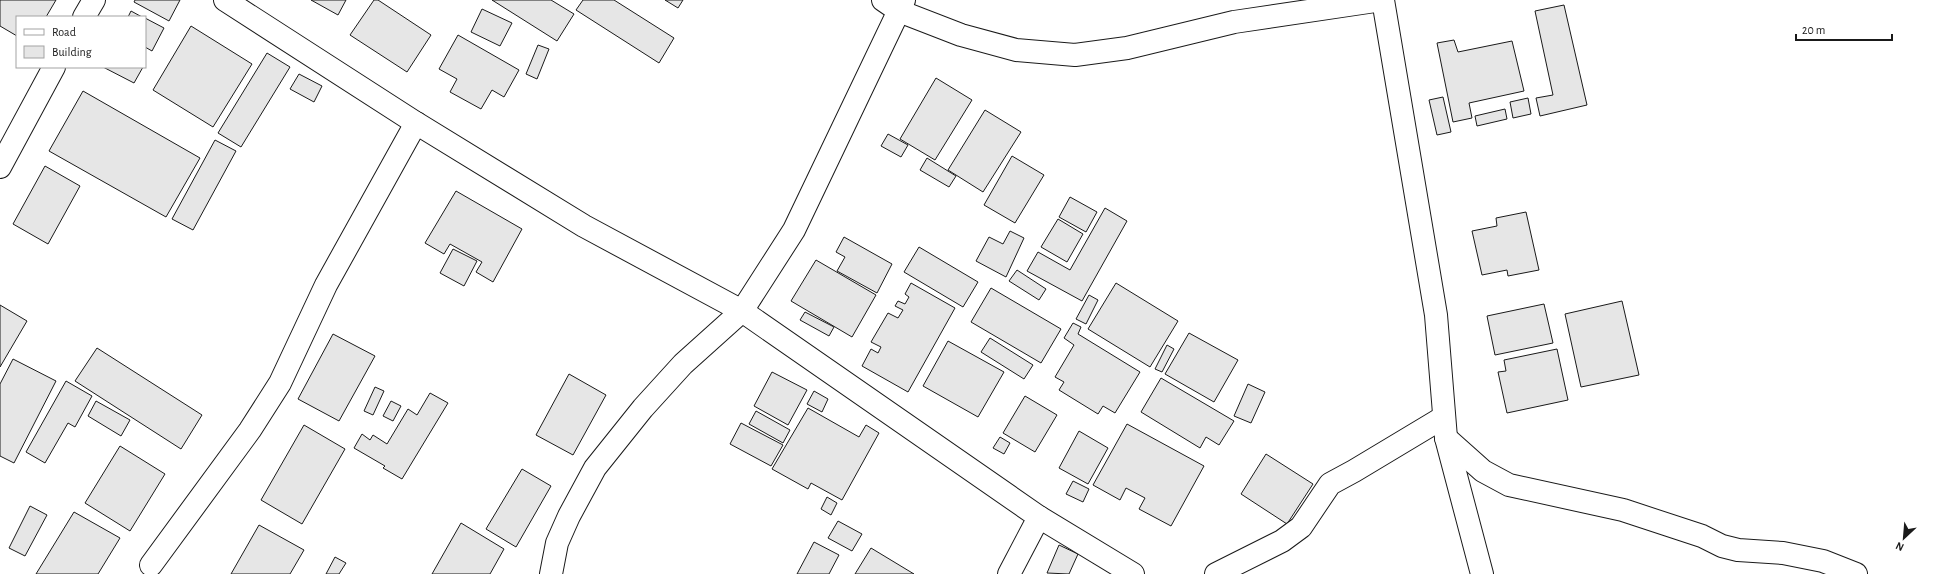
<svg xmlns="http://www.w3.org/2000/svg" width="1940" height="574" font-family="'Alegreya Sans',sans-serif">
	<rect width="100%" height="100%" fill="#fff"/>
	<g fill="#e6e6e6" stroke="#1a1a1a">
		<polygon points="0,0 56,0 46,17 17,17 17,36 0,26"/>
		<polygon points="135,0 180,0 169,21 134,2"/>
		<polygon points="311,0 346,0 338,15"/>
		<polygon points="374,0 378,0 431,35 407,72 350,35"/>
		<polygon points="492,0 551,0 574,14 557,41"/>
		<polygon points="583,0 614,0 674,38 659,63 576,10"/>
		<polygon points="665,0 683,0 678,8"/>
		<polygon points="1564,5 1587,105 1540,116 1536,98 1553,95 1535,11"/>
		<polygon points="482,9 512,23 500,46 471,32"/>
		<polygon points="131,11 142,17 128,17"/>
		<polygon points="145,18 164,28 152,51 145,47"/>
		<polygon points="191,26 252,64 213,127 153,90"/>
		<polygon points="458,35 519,70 504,97 492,90 481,109 450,92 457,79 439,69"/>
		<polygon points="1454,40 1458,52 1512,41 1524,91 1469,103 1472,118 1453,122 1437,43"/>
		<polygon points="538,45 549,49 537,79 526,74"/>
		<polygon points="267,53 290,67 241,147 218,133"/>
		<polygon points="103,67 143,67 134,83"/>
		<polygon points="299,74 322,86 314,102 290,89"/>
		<polygon points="936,78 972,100 935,160 900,139"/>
		<polygon points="83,91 200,158 166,217 49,151"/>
		<polygon points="1443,97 1451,132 1437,135 1429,100"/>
		<polygon points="1528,98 1531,114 1513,118 1510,102"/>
		<polygon points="1505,109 1507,119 1477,126 1475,116"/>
		<polygon points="985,110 1021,132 983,192 948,170"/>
		<polygon points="888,134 908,145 901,157 881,146"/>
		<polygon points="215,140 236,151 193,230 172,219"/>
		<polygon points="1012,156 1044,175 1015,223 984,205"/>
		<polygon points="927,158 956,176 949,187 920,170"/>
		<polygon points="45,166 80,186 48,244 13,224"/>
		<polygon points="456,191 522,229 493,282 476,272 482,262 450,244 444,254 425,243"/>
		<polygon points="1070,197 1097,212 1086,232 1059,217"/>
		<polygon points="1105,208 1127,221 1082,301 1027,271 1038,252 1070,270"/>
		<polygon points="1526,212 1539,270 1508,276 1507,270 1482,275 1472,231 1497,226 1496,218"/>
		<polygon points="1058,219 1083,234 1067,262 1041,247"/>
		<polygon points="1010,231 1024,238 1006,277 976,261 989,237 1003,244"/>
		<polygon points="844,237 892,264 877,293 837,271 845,257 836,252"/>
		<polygon points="919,247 978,282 963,307 904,272"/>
		<polygon points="453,249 477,261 464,286 440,273"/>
		<polygon points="816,260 876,295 852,337 791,301"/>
		<polygon points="1017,270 1046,289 1039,300 1009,281"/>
		<polygon points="911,283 955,308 908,392 862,366 871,349 878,353 881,347 871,342 888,313 898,318 903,310 895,306 898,301 905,304 909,297 905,294"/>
		<polygon points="1116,283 1178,321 1150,367 1088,329"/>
		<polygon points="991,288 1061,329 1041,363 971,322"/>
		<polygon points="1089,295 1098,300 1086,324 1076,319"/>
		<polygon points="1622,301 1639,375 1581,387 1565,314"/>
		<polygon points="1544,304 1553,343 1495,355 1487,316"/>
		<polygon points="0,305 27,321 0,367"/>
		<polygon points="805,312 834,327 829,336 800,320"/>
		<polygon points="1073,323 1081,327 1078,334 1140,372 1115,413 1103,406 1098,414 1059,390 1064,382 1055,377 1074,345 1064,338"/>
		<polygon points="1189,333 1238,360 1214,402 1165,374"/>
		<polygon points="333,334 375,356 339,421 298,399"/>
		<polygon points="990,338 1033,365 1024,379 981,352"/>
		<polygon points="948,341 1004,372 978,417 923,386"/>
		<polygon points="1167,345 1174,349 1162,372 1155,369"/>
		<polygon points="97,348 202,415 181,449 75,381"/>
		<polygon points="1557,349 1568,400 1507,413 1498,372 1506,371 1504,360"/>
		<polygon points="13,359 56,381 14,463 0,456 0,384"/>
		<polygon points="772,372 807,390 788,425 754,406"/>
		<polygon points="569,374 606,395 573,455 536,435"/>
		<polygon points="1161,378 1234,421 1219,445 1206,437 1200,448 1141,412"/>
		<polygon points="66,381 92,396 75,427 68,423 45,463 26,452"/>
		<polygon points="1248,384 1265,392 1251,423 1234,416"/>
		<polygon points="375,387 384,391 373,415 364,411"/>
		<polygon points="814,391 828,399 822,412 807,404"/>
		<polygon points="430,393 448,403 402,479 383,468 385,466 354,448 362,434 370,440 373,435 387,444 408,409 417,415"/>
		<polygon points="1025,396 1057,415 1035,452 1003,433"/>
		<polygon points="96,401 130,420 121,436 88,416"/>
		<polygon points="391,401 401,406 393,421 383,416"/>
		<polygon points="808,408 859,437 866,425 879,433 842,500 811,483 808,489 772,469"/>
		<polygon points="756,411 790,430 783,443 749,424"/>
		<polygon points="741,423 783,445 771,466 730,444"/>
		<polygon points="1127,424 1204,466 1171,526 1139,509 1145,498 1126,488 1120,500 1093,485"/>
		<polygon points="304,425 345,449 302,524 261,500"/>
		<polygon points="1079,431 1108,448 1088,484 1059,468"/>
		<polygon points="1000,437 1010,443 1004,454 993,448"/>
		<polygon points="120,446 165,474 130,531 85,503"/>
		<polygon points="1266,454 1313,484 1287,524 1241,494"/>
		<polygon points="522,469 551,486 516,547 486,529"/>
		<polygon points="1073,481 1089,489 1083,502 1066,494"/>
		<polygon points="827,497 837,503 831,515 821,509"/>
		<polygon points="30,506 47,515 25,556 9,548"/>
		<polygon points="74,512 120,538 98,574 36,574"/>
		<polygon points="838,521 862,534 852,551 828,538"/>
		<polygon points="461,523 504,549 490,574 432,574"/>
		<polygon points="259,525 304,550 290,574 231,574"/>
		<polygon points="814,542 839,555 829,574 797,574"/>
		<polygon points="1059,545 1078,554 1069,574 1047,573"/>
		<polygon points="871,548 914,574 855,574"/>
		<polygon points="335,557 346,563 339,574 326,574"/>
	</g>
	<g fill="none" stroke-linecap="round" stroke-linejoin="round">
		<g stroke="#1a1a1a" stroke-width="24">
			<g id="minor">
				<polyline points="225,0 416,123 584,226 742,311 1039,517 1009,574"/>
				<polyline points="883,0 899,11 961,35 1016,50 1075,55 1127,48 1234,22 1382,0"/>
				<polyline points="1383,0 1436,315 1446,438 1482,574"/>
				<polyline points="84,17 94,0"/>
				<polyline points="0,167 54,67"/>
				<polyline points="1446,438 1483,471 1509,485 1623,510 1702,536 1722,546 1738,550 1783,553 1823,561 1856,574"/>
				<polyline points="1039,517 1133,574"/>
				<polyline points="151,565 250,430 280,383 326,285 416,123"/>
				<polyline points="551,574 557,543 569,516 595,468 643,408 683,364 742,311 794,230 904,0"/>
				<polyline points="1216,574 1282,541 1301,527 1330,484 1354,471 1444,417"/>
			</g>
		</g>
		<use href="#minor" stroke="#fff" stroke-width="22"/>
	</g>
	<rect x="16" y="16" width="130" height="52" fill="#ffffff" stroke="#a3a3a3"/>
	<rect x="24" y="29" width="20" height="6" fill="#ffffff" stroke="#a3a3a3"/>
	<text x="52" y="36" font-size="12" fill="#1a1a1a">Road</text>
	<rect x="24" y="46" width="20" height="12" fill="#e6e6e6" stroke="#a3a3a3"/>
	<text x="52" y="56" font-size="12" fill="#1a1a1a">Building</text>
	<g transform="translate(1904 538) rotate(206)" stroke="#ffffff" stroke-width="3" paint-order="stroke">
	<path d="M0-3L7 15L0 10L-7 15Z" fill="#1a1a1a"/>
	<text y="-6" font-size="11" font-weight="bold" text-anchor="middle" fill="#1a1a1a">N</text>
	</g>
	<path d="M1796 34v6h96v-6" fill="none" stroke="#1a1a1a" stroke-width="2"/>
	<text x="1802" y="34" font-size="12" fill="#1a1a1a" stroke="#ffffff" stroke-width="3" paint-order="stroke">20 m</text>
</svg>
